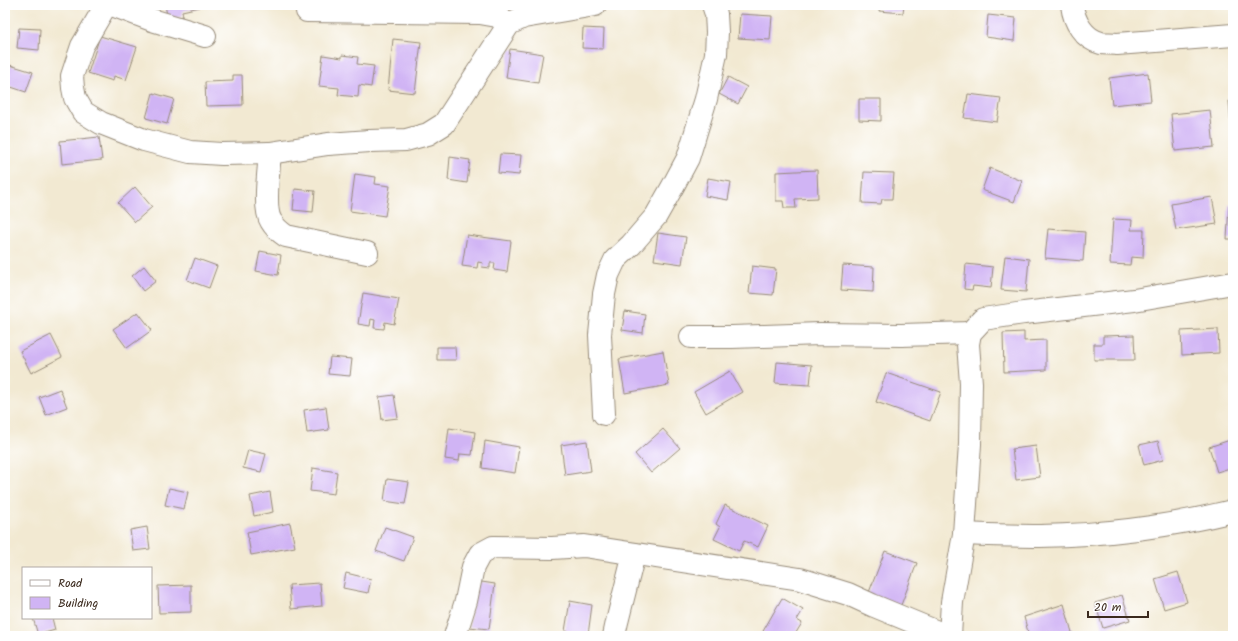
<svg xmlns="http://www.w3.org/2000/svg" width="1238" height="641" font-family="Kalam,sans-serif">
	<rect width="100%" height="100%" fill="#fff"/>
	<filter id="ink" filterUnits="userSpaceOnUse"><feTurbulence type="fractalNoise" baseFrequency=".025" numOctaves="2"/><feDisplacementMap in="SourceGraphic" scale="8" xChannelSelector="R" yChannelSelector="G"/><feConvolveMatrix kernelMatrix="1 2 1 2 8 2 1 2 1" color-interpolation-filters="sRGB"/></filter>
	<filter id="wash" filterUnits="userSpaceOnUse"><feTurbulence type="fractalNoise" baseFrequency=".012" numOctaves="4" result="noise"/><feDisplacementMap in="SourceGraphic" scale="16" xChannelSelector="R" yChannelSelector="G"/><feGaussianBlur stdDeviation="0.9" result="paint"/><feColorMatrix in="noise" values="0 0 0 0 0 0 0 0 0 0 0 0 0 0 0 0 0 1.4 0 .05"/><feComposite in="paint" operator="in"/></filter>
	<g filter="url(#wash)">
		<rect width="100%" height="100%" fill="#f2e9d2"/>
		<g id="blocks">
			<g fill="#d0b4f4">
				<polygon points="165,5 200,5 200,7 182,11 183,16 168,20"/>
				<polygon points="880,5 904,5 903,13 879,11"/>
				<polygon points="740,14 772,16 770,40 738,38"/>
				<polygon points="988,15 1016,18 1014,41 986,37"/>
				<polygon points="19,28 40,29 39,50 17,48"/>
				<polygon points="583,28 604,29 603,49 582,48"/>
				<polygon points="100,36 137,47 126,80 114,76 113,81 88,73"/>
				<polygon points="393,39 421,42 415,93 388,90"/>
				<polygon points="510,49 543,54 538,83 506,78"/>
				<polygon points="323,55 342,58 342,55 358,57 357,64 374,66 371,87 359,85 358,97 338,95 339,88 319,86"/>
				<polygon points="10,65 33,72 26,92 5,85 5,80"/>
				<polygon points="1148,73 1151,101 1112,105 1109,78"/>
				<polygon points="233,75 242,75 243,105 206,106 205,82 233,81"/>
				<polygon points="728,77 747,87 738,104 719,94"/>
				<polygon points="153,93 174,99 167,124 146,118"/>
				<polygon points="968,94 1001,98 997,122 964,118"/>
				<polygon points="859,99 881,99 881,121 859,120"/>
				<polygon points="1229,101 1233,101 1233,139 1232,140"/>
				<polygon points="1210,110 1214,147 1175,151 1171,114"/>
				<polygon points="99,137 102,160 62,164 60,141"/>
				<polygon points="500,154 521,155 519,175 498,173"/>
				<polygon points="450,157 470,160 467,183 448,180"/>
				<polygon points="990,168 1022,181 1014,202 982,190"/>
				<polygon points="817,170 818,198 795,199 796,208 784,208 783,201 776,201 776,172"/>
				<polygon points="864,172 894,173 892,199 882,199 881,204 862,203"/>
				<polygon points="355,174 376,177 375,184 390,186 385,216 350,211"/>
				<polygon points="708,178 731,182 728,200 705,196"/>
				<polygon points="135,187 152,207 135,222 118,203"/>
				<polygon points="295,189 315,191 313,212 293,210"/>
				<polygon points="1212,197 1217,224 1176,230 1171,204"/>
				<polygon points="1229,205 1233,205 1233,239 1227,239"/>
				<polygon points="1113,219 1132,220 1131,230 1144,230 1143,258 1131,257 1130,265 1110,264"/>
				<polygon points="1048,229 1085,232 1083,261 1045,258"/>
				<polygon points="658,233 686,237 682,264 654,260"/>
				<polygon points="467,235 511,241 507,272 494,270 495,263 490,263 490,268 482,267 483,263 478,262 477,268 462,266"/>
				<polygon points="260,251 281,255 278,275 256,271"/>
				<polygon points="1005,256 1029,259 1026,292 1001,290"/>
				<polygon points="195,258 217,266 209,288 187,280"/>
				<polygon points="966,264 993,267 991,288 973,286 972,290 964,289"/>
				<polygon points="843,265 874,267 873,292 841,290"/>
				<polygon points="144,266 156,281 143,291 132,276"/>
				<polygon points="752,266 776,269 773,295 749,293"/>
				<polygon points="363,293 399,299 394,324 385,322 384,329 374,328 375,320 371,319 370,326 358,324"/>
				<polygon points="625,311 645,314 643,333 622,330"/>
				<polygon points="138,312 152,330 127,348 113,329"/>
				<polygon points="1218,329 1219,353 1182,355 1181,331"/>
				<polygon points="1024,332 1024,341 1046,340 1046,370 1004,372 1003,333"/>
				<polygon points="51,335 62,357 31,373 20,351"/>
				<polygon points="1134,335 1135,360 1094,360 1094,344 1103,344 1103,336"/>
				<polygon points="437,347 455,347 456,360 437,360"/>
				<polygon points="663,351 669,385 625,393 619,359"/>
				<polygon points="330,357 352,359 350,376 328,374"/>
				<polygon points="777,362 812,365 810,385 775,383"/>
				<polygon points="730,371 742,392 706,413 694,392"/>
				<polygon points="886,373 941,392 930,421 876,402"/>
				<polygon points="60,389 67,407 46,415 39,397"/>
				<polygon points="394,395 398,418 382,420 379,397"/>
				<polygon points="326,407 329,430 307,433 304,410"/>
				<polygon points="449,428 475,432 472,455 460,454 459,461 445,459"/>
				<polygon points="663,429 680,448 651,473 635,454"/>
				<polygon points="1233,439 1233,467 1217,472 1209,447"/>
				<polygon points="485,441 519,447 515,473 482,468"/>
				<polygon points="587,441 591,471 565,475 561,445"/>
				<polygon points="1158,441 1163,460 1144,465 1139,445"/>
				<polygon points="1036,446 1040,477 1016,480 1012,449"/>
				<polygon points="248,450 266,454 261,472 243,468"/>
				<polygon points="313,468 337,472 334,494 310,491"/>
				<polygon points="387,479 409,482 405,504 384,501"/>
				<polygon points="169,488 188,492 184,509 165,505"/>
				<polygon points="270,492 273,512 254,516 250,496"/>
				<polygon points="725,505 768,526 758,547 744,541 739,551 714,539 720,527 716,524"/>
				<polygon points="290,523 295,547 251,555 247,532"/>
				<polygon points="147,527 150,549 133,551 130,530"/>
				<polygon points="385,527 413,537 404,561 376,551"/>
				<polygon points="885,551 917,563 898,613 866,600"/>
				<polygon points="1178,572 1187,602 1164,609 1155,579"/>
				<polygon points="346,573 371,579 368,593 343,588"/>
				<polygon points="475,581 495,584 489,629 469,627"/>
				<polygon points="320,583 322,606 291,609 289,585"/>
				<polygon points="191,585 191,612 159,613 158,586"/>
				<polygon points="1122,595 1130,620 1103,628 1095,603"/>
				<polygon points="782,598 803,610 797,620 802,623 794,636 790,635 789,636 768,636 762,633"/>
				<polygon points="570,601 592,605 588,635 565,631"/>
				<polygon points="1064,604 1073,636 1029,636 1024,617"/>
				<polygon points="33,618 52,618 55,630 38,635"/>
			</g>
		</g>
	</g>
	<g filter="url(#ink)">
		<use href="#blocks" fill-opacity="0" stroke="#968a78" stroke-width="1"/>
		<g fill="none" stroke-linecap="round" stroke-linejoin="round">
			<g stroke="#968a78" stroke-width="24">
				<g id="minor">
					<polyline points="106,5 82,46 72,76 73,88 75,98 83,112 101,123 144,140 190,152 222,154 270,153 328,144 370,141 406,140 428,134 444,124 509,24 524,17 595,5"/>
					<polyline points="112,5 152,20 205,36"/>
					<path d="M1072,5C1074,22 1084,39 1101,43C1106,44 1112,43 1117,44L1233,35"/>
					<polyline points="307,11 480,13 497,16 509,24"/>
					<path d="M270,153C269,169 263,208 271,221C275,228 280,232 286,236L367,253"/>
					<polyline points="691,337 732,337 820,334 901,335 970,333"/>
					<polyline points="604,414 600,335 604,294 608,275 615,260 631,245 656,216 673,186 688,158 706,99 716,54 717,32 716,14 713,5"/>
					<path d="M964,534C989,535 1014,536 1040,536C1103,535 1172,526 1233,511"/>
					<polyline points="455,636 466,601 473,567 480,554 493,547 552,548 584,546 800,579 848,594 872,605 947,636"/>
					<polyline points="614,636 617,622 634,554"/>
					<polyline points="950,636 952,602 964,534 970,444 971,383 968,344 970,333 983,319 1024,313 1134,300 1233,283"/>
				</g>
			</g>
			<use href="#minor" stroke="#fff" stroke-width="22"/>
		</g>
	</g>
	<rect width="1238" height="641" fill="none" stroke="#fff" stroke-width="20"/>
	<rect x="22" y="567" width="130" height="52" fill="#ffffff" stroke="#b1aaa5"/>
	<rect x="30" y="580" width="20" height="6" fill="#ffffff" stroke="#b1aaa5"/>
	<text x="58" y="587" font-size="12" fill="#3b2a1e">Road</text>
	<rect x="30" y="597" width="20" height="12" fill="#d0b4f4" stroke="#b1aaa5"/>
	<text x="58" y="607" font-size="12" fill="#3b2a1e">Building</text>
	<path d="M1088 611v6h60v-6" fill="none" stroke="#3b2a1e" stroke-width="2"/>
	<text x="1094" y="611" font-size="12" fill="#3b2a1e" stroke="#ffffff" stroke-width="3" paint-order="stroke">20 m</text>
</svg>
